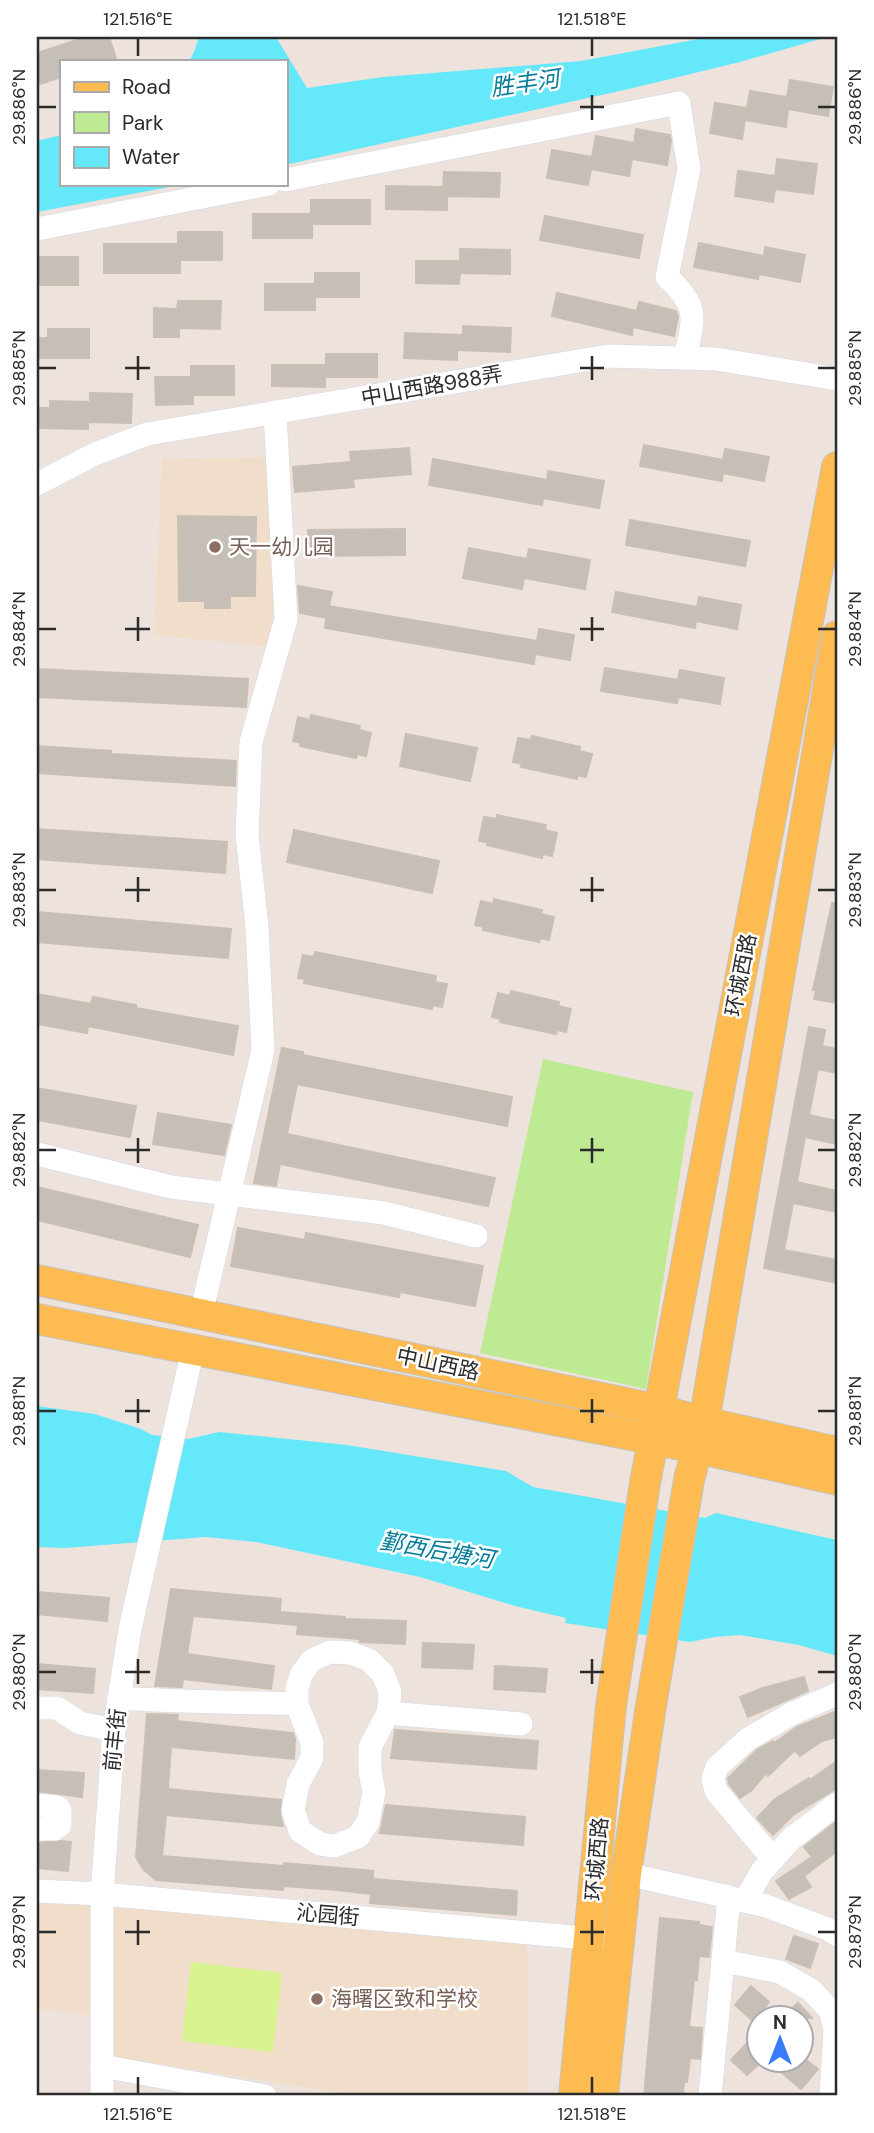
<svg xmlns="http://www.w3.org/2000/svg" width="874" height="2133" font-family="'DM Sans','Noto Sans SC',sans-serif">
	<rect width="100%" height="100%" fill="#eee3dc"/>
	<g fill="#f1deca">
		<polygon points="268,457 275,647 154,635 162,459"/>
		<polygon points="37,1898 93,1901 90,2015 37,2009"/>
		<polygon points="109,1902 527,1943 527,2096 347,2096 346,2094 108,2056"/>
	</g>
	<polygon fill="#beea93" points="543,1059 693,1092 646,1389 480,1353"/>
	<polygon fill="#d7f28e" points="191,1962 282,1973 273,2052 182,2041"/>
	<g fill="#65e9fa">
		<polygon points="199,37 276,37 307,88 383,77 581,61 709,37 827,37 740,62 633,88 285,165 285,61 189,61 194,52"/>
		<polygon points="61,135 61,184 185,184 37,212 37,141"/>
		<polygon points="37,1406 95,1414 141,1429 152,1435 188,1439 219,1432 347,1445 506,1471 533,1487 705,1518 716,1513 837,1540 837,1656 799,1645 740,1635 715,1637 690,1642 565,1623 566,1618 515,1606 420,1577 256,1542 206,1537 65,1548 37,1547"/>
	</g>
	<g fill="#c6bfb7" stroke="#cabfb5" stroke-width="2">
		<polygon points="86,37 109,37 116,58 107,61 61,61 61,77 37,85 37,53"/>
		<polygon points="790,80 833,87 828,116 788,109 786,127 745,120 742,139 710,133 715,103 747,108 750,91 787,97"/>
		<polygon points="636,129 670,135 671,141 667,165 632,159 629,176 591,169 588,185 547,178 552,150 592,157 596,136 634,143"/>
		<polygon points="777,159 817,164 813,194 775,189 773,202 735,196 738,171 775,176"/>
		<polygon points="444,172 500,173 499,197 447,196 447,210 386,209 386,186 443,187"/>
		<polygon points="311,200 370,200 370,224 312,224 312,238 253,238 253,214 311,214"/>
		<polygon points="545,216 643,235 639,258 540,240"/>
		<polygon points="178,232 222,232 222,260 180,260 180,273 104,273 104,244 178,244"/>
		<polygon points="699,243 764,256 765,247 805,255 800,282 759,274 758,279 694,267"/>
		<polygon points="460,249 510,250 510,274 460,273 459,284 416,283 416,261 460,261"/>
		<polygon points="40,257 78,257 78,285 37,285 37,268 40,268"/>
		<polygon points="315,273 359,273 359,297 315,297 315,310 265,310 265,284 315,284"/>
		<polygon points="557,293 637,311 639,302 676,311 678,317 674,336 633,327 632,335 552,316"/>
		<polygon points="178,301 221,301 220,329 179,328 179,337 154,337 154,308 177,309"/>
		<polygon points="463,326 511,328 510,352 457,350 457,360 404,358 405,333 463,335"/>
		<polygon points="48,329 89,329 89,358 37,358 37,338 48,338"/>
		<polygon points="326,354 377,354 377,377 325,377 325,387 272,386 272,365 326,365"/>
		<polygon points="191,366 234,366 234,395 193,395 193,404 156,405 155,377 191,377"/>
		<polygon points="90,393 132,394 131,423 88,422 88,429 37,428 37,408 50,408 50,401 90,402"/>
		<polygon points="644,445 723,460 725,449 769,457 764,481 723,473 722,481 640,466"/>
		<polygon points="409,448 411,474 353,479 354,487 295,492 293,467 351,462 350,452"/>
		<polygon points="433,459 547,480 548,471 604,481 599,508 543,498 542,505 429,485"/>
		<polygon points="178,516 256,517 255,596 230,596 230,608 205,608 205,601 179,601"/>
		<polygon points="630,520 750,541 745,566 626,545"/>
		<polygon points="405,529 405,555 308,556 308,530"/>
		<polygon points="469,548 527,559 529,549 590,560 585,589 524,578 522,589 463,578"/>
		<polygon points="298,586 332,592 329,606 537,641 539,629 574,635 570,660 535,654 534,664 325,628 326,618 300,613"/>
		<polygon points="616,592 697,607 699,597 741,605 737,629 696,621 695,628 612,612"/>
		<polygon points="605,668 678,680 680,670 724,678 720,704 678,697 677,703 601,691"/>
		<polygon points="37,669 248,679 246,707 37,697"/>
		<polygon points="311,715 360,726 359,730 371,733 366,756 357,754 356,758 300,746 301,743 293,741 298,717 310,720"/>
		<polygon points="406,734 477,748 470,781 400,766"/>
		<polygon points="532,736 580,747 579,751 592,754 586,777 577,775 577,779 521,767 522,764 513,762 518,738 531,740"/>
		<polygon points="37,746 111,751 111,754 236,761 235,786 37,773"/>
		<polygon points="497,815 546,825 545,830 557,833 552,856 543,854 542,858 487,845 487,842 479,841 484,817 497,819"/>
		<polygon points="37,829 227,842 225,873 37,859"/>
		<polygon points="294,830 439,861 432,893 287,862"/>
		<polygon points="494,899 542,910 541,914 554,917 549,940 540,938 539,942 483,930 484,927 475,925 481,901 493,904"/>
		<polygon points="832,903 837,903 837,1003 814,999 816,990 813,990"/>
		<polygon points="37,912 231,929 228,958 37,942"/>
		<polygon points="315,952 436,976 435,982 447,984 442,1007 433,1005 432,1009 304,983 305,979 298,978 303,955 314,957"/>
		<polygon points="511,991 559,1002 558,1006 571,1009 566,1032 557,1030 556,1034 500,1022 501,1019 492,1017 498,993 510,996"/>
		<polygon points="37,994 91,1004 93,997 136,1005 136,1008 238,1026 233,1055 88,1026 87,1033 37,1024"/>
		<polygon points="809,1027 825,1030 822,1046 837,1049 837,1073 818,1069 809,1115 837,1121 837,1144 805,1137 797,1182 837,1191 837,1212 793,1203 784,1250 837,1260 837,1283 764,1268"/>
		<polygon points="282,1048 303,1052 303,1055 512,1097 507,1126 297,1084 287,1134 495,1178 488,1206 280,1164 276,1186 254,1183"/>
		<polygon points="37,1088 136,1106 130,1137 37,1120"/>
		<polygon points="158,1113 231,1125 224,1155 153,1144"/>
		<polygon points="37,1187 198,1225 190,1257 37,1220"/>
		<polygon points="238,1228 305,1240 306,1233 483,1266 475,1306 400,1292 399,1297 231,1266"/>
		<polygon points="171,1589 281,1599 280,1612 345,1617 345,1619 406,1621 405,1644 360,1642 359,1639 297,1634 298,1625 193,1616 187,1654 274,1666 271,1689 183,1679 182,1687 155,1686"/>
		<polygon points="37,1592 109,1598 107,1621 37,1614"/>
		<polygon points="423,1643 474,1645 472,1669 422,1667"/>
		<polygon points="37,1664 95,1669 93,1693 37,1689"/>
		<polygon points="495,1666 547,1669 545,1692 494,1689"/>
		<polygon points="804,1677 808,1691 748,1717 740,1697 763,1688"/>
		<polygon points="837,1711 837,1737 822,1741 800,1756 795,1750 768,1776 766,1773 752,1790 740,1798 729,1784 728,1778 758,1749 773,1741 774,1743 797,1727"/>
		<polygon points="147,1714 178,1715 177,1721 293,1733 295,1739 294,1759 171,1747 168,1789 281,1800 280,1814 283,1826 166,1815 162,1856 283,1866 284,1863 318,1866 373,1871 373,1879 517,1891 516,1915 370,1903 371,1894 338,1890 283,1886 283,1890 156,1880 143,1869 136,1857"/>
		<polygon points="395,1730 538,1741 536,1769 391,1758"/>
		<polygon points="837,1761 837,1788 793,1815 773,1835 757,1818 775,1799 809,1778 810,1780"/>
		<polygon points="37,1770 84,1773 82,1797 37,1791"/>
		<polygon points="386,1805 525,1817 523,1845 380,1833"/>
		<polygon points="837,1821 837,1851 804,1876 811,1887 789,1899 776,1881 812,1857 804,1847"/>
		<polygon points="60,1841 71,1842 68,1871 37,1868 37,1843"/>
		<polygon points="660,1918 699,1922 699,1925 712,1927 709,1957 699,1956 697,1980 694,1980 689,2027 702,2028 700,2059 690,2058 687,2082 684,2082 683,2096 644,2096"/>
		<polygon points="794,1936 818,1944 810,1968 786,1959"/>
		<polygon points="751,1986 769,2002 753,2021 735,2005"/>
		<polygon points="798,2003 812,2018 782,2018"/>
		<polygon points="750,2040 759,2048 759,2064 747,2075 731,2060"/>
		<polygon points="767,2060 806,2060 818,2069 801,2089"/>
	</g>
	<g fill="none" stroke-linecap="round" stroke-linejoin="round">
		<g stroke="#d1d8e5" stroke-width="24">
			<g id="minor">
				<path d="M285,180L679,103L689,169L667,277C700,308 694,317 685,358"/>
				<polyline points="37,229 269,184"/>
				<polyline points="37,484 95,454 147,434 608,356 716,359 837,379"/>
				<polyline points="37,1154 171,1187 384,1213 476,1236"/>
				<polyline points="201,1314 263,1050 257,927 247,835 251,742 286,619 275,412"/>
				<polygon points="330,1652 350,1653 369,1660 383,1674 390,1692 388,1713 370,1747 370,1772 374,1792 368,1822 358,1837 334,1846 320,1844 300,1831 293,1810 298,1784 312,1758 312,1743 297,1704 297,1688 302,1673 312,1660"/>
				<path d="M119,1698C178,1702 238,1702 297,1704"/>
				<polyline points="37,1708 57,1708 80,1723 114,1730"/>
				<polyline points="388,1713 521,1724"/>
				<polyline points="37,1805 57,1807 60,1810 60,1825 55,1829 37,1829"/>
				<polyline points="773,1859 716,1791 713,1779 717,1767 748,1739 791,1714 837,1694"/>
				<polyline points="626,1874 729,1897 710,2096"/>
				<polyline points="37,1891 102,1894 606,1940"/>
				<polyline points="731,1898 766,1906 828,1929 837,1935"/>
				<polyline points="745,1901 762,1871 791,1839 837,1804"/>
				<polyline points="723,1961 780,1972 811,1990 830,2010 835,2029 831,2096"/>
				<polyline points="102,2066 265,2096"/>
				<polyline points="102,2096 102,1894 114,1730 130,1629 193,1349"/>
			</g>
		</g>
		<g stroke="#c4c4c4" stroke-width="32">
			<g id="major">
				<polyline points="37,1280 659,1410 704,1422 837,1452"/>
				<polyline points="37,1319 697,1448 837,1480"/>
				<polyline points="574,2096 611,1706 645,1483 837,467"/>
				<polyline points="603,2096 626,1874 650,1712 689,1480 704,1422 837,636"/>
			</g>
		</g>
		<use href="#minor" stroke="#fff" stroke-width="23"/>
		<use href="#major" stroke="#fdbb52" stroke-width="30"/>
	</g>
	<path fill="none" stroke="#2b2b2b" stroke-width="2.5" d="M138,38V56M592,38V56M592,95V120M38,107H56M580,107H604M818,107H836M138,356V380M592,356V380M38,368H56M125,368H150M580,368H604M818,368H836M138,617V641M592,617V641M38,629H56M125,629H150M580,629H604M818,629H836M138,877V902M592,877V902M38,890H56M125,890H150M580,890H604M818,890H836M138,1138V1163M592,1138V1163M38,1150H56M125,1150H150M580,1150H604M818,1150H836M138,1399V1423M592,1399V1423M38,1411H56M125,1411H150M580,1411H604M818,1411H836M138,1659V1684M592,1659V1684M38,1672H56M125,1672H150M580,1672H604M818,1672H836M138,1920V1945M592,1920V1945M38,1932H56M125,1932H150M580,1932H604M818,1932H836M138,2077V2094M592,2077V2094"/>
	<g fill="#8d6e63" stroke="#fff" stroke-width="2.5">
		<circle cx="215" cy="547" r="7"/>
		<circle cx="317" cy="1999" r="7"/>
	</g>
	<g text-anchor="middle" dominant-baseline="central" stroke-width="5" stroke-linejoin="round" paint-order="stroke">
		<g font-size="21" fill="#2b2b2b" stroke="#fff">
			<text transform="translate(432 386) rotate(-10)">中山西路988弄</text>
			<text transform="translate(741 975) rotate(-79)">环城西路</text>
			<text transform="translate(438 1364) rotate(12)">中山西路</text>
			<text transform="translate(115 1740) rotate(-84)">前丰街</text>
			<text transform="translate(597 1859) rotate(-85)">环城西路</text>
			<text transform="translate(328 1915) rotate(5)">沁园街</text>
		</g>
		<g font-size="21" fill="#785e54" stroke="#fff" text-anchor="start">
			<text x="229" y="547">天一幼儿园</text>
			<text x="331" y="1999">海曙区致和学校</text>
		</g>
		<g font-size="23" font-style="italic" fill="#037d9a" stroke="#fff">
			<text transform="translate(525 83) rotate(-8)">胜丰河</text>
			<text transform="translate(437 1550) rotate(10)">鄞西后塘河</text>
		</g>
	</g>
	<rect width="874" height="2133" fill="none" stroke="#ffffff" stroke-width="77"/>
	<rect x="60" y="60" width="228" height="126" fill="#ffffff" stroke="#aaaaaa" stroke-width="2"/>
	<rect x="74" y="82" width="35" height="10" fill="#fdbb52" stroke="#aaaaaa" stroke-width="2"/>
	<text x="122" y="94" font-size="21" fill="#2b2b2b">Road</text>
	<rect x="74" y="112" width="35" height="21" fill="#beea93" stroke="#aaaaaa" stroke-width="2"/>
	<text x="122" y="130" font-size="21" fill="#2b2b2b">Park</text>
	<rect x="74" y="147" width="35" height="21" fill="#65e9fa" stroke="#aaaaaa" stroke-width="2"/>
	<text x="122" y="164" font-size="21" fill="#2b2b2b">Water</text>
	<g transform="translate(780 2039)"><circle r="33" fill="#ffffff" stroke="#aaaaaa" stroke-width="2"/>
	<path d="M0-5L12 26L0 18L-12 26Z" fill="#387bff"/>
	<text y="-10" font-size="19" font-weight="bold" text-anchor="middle" fill="#2b2b2b">N</text>
	</g>
	<rect x="38" y="38" width="798" height="2056" fill="none" stroke="#2b2b2b" stroke-width="2.5"/>
	<g font-size="18" text-anchor="middle" fill="#2b2b2b">
		<text x="138" y="25">121.516°E</text>
		<text x="592" y="25">121.518°E</text>
		<text transform="translate(19 107) rotate(-90)" y="6">29.886°N</text>
		<text transform="translate(855 107) rotate(-90)" y="6">29.886°N</text>
		<text transform="translate(19 368) rotate(-90)" y="6">29.885°N</text>
		<text transform="translate(855 368) rotate(-90)" y="6">29.885°N</text>
		<text transform="translate(19 629) rotate(-90)" y="6">29.884°N</text>
		<text transform="translate(855 629) rotate(-90)" y="6">29.884°N</text>
		<text transform="translate(19 890) rotate(-90)" y="6">29.883°N</text>
		<text transform="translate(855 890) rotate(-90)" y="6">29.883°N</text>
		<text transform="translate(19 1150) rotate(-90)" y="6">29.882°N</text>
		<text transform="translate(855 1150) rotate(-90)" y="6">29.882°N</text>
		<text transform="translate(19 1411) rotate(-90)" y="6">29.881°N</text>
		<text transform="translate(855 1411) rotate(-90)" y="6">29.881°N</text>
		<text transform="translate(19 1672) rotate(-90)" y="6">29.880°N</text>
		<text transform="translate(855 1672) rotate(-90)" y="6">29.880°N</text>
		<text transform="translate(19 1932) rotate(-90)" y="6">29.879°N</text>
		<text transform="translate(855 1932) rotate(-90)" y="6">29.879°N</text>
		<text x="138" y="2120">121.516°E</text>
		<text x="592" y="2120">121.518°E</text>
	</g>
</svg>
